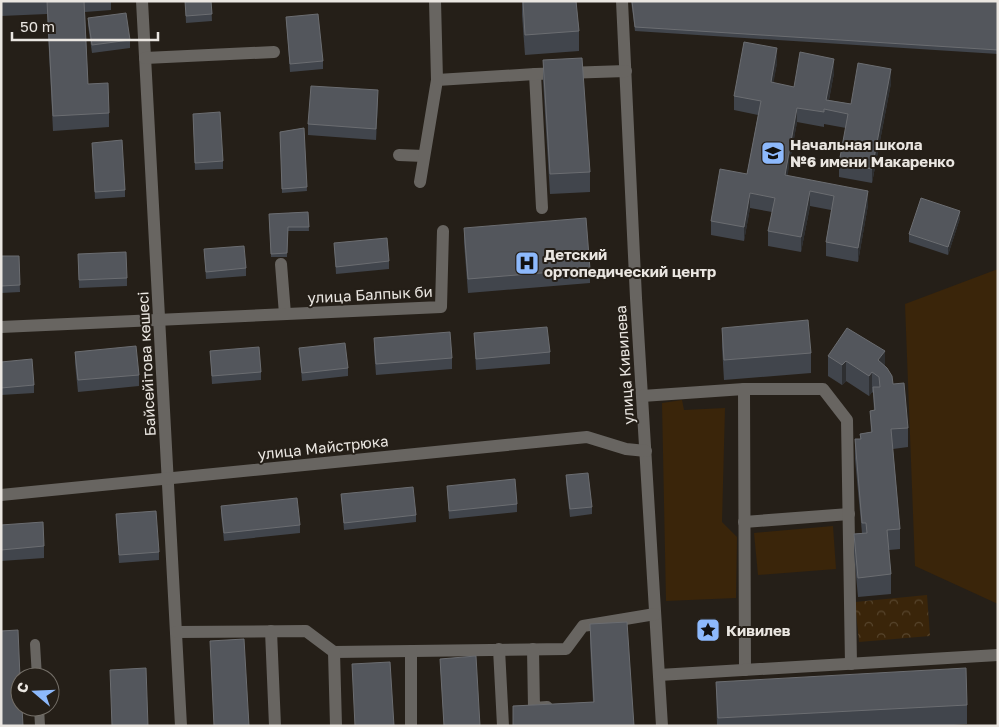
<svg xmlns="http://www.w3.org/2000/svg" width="999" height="727" font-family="'Golos Text',sans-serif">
	<defs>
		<pattern id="forest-crowns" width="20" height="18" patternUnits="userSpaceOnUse" patternTransform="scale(1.25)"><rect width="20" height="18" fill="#3a250a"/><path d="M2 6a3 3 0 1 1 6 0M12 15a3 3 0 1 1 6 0" fill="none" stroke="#57452d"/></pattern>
	</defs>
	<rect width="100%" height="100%" fill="#251f18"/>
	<g fill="#3a250a">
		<polygon points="998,269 998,604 915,566 905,304"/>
		<polygon points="682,400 684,410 725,408 722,522 737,537 736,598 666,601 662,403"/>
		<polygon points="833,526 836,569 758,575 754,533"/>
	</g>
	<polygon fill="url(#forest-crowns)" points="927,595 930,636 859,642 855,602"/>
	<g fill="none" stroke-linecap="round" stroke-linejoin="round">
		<g stroke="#686561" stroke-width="10">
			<polyline points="35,644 37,677"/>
			<polyline points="39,707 40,726"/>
		</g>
		<g stroke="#686561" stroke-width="12">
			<polyline points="142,1 181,726"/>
			<polyline points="622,1 636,298 662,726"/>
			<polyline points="145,58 274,52"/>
			<polyline points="535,74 542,208"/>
			<polyline points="437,80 535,74 626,71"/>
			<polyline points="399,155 424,156"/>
			<polyline points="420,182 437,80 435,1"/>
			<polyline points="281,264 285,314"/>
			<polyline points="1,327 441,307 443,231"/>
			<polyline points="642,396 744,389"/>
			<polyline points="1,495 587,437 626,449 646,451"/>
			<polyline points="744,522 849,514"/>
			<polyline points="271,631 275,726"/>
			<polyline points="176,632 306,631 334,652 566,649 583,626 655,614"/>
			<polyline points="499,649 503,726"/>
			<polyline points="533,649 534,708 547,707"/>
			<polyline points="411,651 411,726"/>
			<polyline points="334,652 336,726"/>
			<polyline points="745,670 744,389 823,389 847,420 851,664"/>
			<polyline points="659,675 998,655"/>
		</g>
	</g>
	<g fill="#41454c">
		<polygon points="1,1 111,1 111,10 85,12 88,84 109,113 109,127 53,131 47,14 1,16"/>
		<polygon points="185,1 211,1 212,21 186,23"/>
		<polygon points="522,1 576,1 579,31 579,51 525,55 522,15"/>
		<polygon points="631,1 998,1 998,54 635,31"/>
		<polygon points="286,17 323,61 323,69 290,72"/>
		<polygon points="88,18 130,40 130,48 92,53 88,25"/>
		<polygon points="543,60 590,172 590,192 550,194 543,80"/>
		<polygon points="777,63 773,83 794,87 834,73 829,100 851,104 891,83 872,183 839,177 839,163 846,128 824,124 824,127 797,122 787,176 868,205 858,262 826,256 826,242 831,210 810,206 801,252 768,246 768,231 772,212 750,208 744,241 711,235 711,221 747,174 758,115 734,110 734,96"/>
		<polygon points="378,101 376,140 308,135 308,124"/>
		<polygon points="193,114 223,161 223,169 195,170"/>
		<polygon points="304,128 307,191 282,193 280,132"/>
		<polygon points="92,143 125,190 125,197 95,199"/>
		<polygon points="308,212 309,231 288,231 287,257 271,257 269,214"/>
		<polygon points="960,218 948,255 909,242 909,234"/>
		<polygon points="464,228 590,269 590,283 468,293 464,242"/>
		<polygon points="334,243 389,261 389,269 336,274"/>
		<polygon points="204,249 246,268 246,276 206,279"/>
		<polygon points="78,254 127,278 127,286 79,288"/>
		<polygon points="1,256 19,256 20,292 1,293"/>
		<polygon points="722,328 811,353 811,373 724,380 722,347"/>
		<polygon points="474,333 550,352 550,364 476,370"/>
		<polygon points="374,338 452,358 452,369 376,375 374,350"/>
		<polygon points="299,348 348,368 348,376 302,381"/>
		<polygon points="210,351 261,372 261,380 212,384"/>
		<polygon points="75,352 139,375 139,386 78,392 75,363"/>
		<polygon points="828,356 885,366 893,384 908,428 908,447 893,449 900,529 900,549 889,550 891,574 891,594 858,597 854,554 854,534 862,533 855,459 855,439 860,439 860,434 871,432 870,411 874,410 873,393 872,392 869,396 846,381 842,385 828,376"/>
		<polygon points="1,362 34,385 34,393 1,395"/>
		<polygon points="566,475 592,507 592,514 570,517 566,483"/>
		<polygon points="447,486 517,504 517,512 449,519"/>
		<polygon points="341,494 416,515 416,522 344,530"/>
		<polygon points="221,506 300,525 300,533 224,541 221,514"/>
		<polygon points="116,514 159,552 159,560 119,563"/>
		<polygon points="1,525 44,546 44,558 1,561"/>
		<polygon points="590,624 634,726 513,726 513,706 593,702 590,644"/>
		<polygon points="440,659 480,726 444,726"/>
		<polygon points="716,682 967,705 967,724 941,726 717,726"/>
	</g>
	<g fill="#2e2f31">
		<polygon points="777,48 777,63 771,97 771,82"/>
		<polygon points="834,59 834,73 827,110 826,100"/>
		<polygon points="891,69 891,83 872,183 872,169"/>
		<polygon points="378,90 378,101 376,140 376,129"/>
		<polygon points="797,108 797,122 785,190 785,175"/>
		<polygon points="810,191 810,206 801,252 801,237"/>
		<polygon points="868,191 868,205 858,262 858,248"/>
		<polygon points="750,193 750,208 744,241 744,227"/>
		<polygon points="960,211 960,218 948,255 948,247"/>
		<polygon points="885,351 885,370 878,360"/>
		<polygon points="846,361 846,381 842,385 842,365"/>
		<polygon points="872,372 872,392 869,396 869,376"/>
	</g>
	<g fill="#53565c" stroke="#6b6d71">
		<polygon points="47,1 84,1 88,84 108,83 109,113 53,116"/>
		<polygon points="185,1 211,1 212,14 186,16"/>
		<polygon points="523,1 576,1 579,31 525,35"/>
		<polygon points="632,1 998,1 998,50 635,27"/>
		<polygon points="126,13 130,40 92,45 88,18"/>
		<polygon points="318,14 323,61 290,64 286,17"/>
		<polygon points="744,42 777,48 771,82 794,87 800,52 834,59 826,100 851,104 858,63 891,69 872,169 839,163 848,114 824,109 824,112 797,108 785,175 868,191 858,248 826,242 834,196 810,191 801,237 768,231 775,198 750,193 744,227 711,221 720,169 747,174 761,101 734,96"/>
		<polygon points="582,58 590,172 550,174 543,60"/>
		<polygon points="311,86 378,90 376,129 308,124"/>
		<polygon points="220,112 223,161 195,163 193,114"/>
		<polygon points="304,128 307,187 282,189 280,132"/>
		<polygon points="122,140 125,190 95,192 92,143"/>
		<polygon points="921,198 960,211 948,247 909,234"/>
		<polygon points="308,212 309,227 288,227 287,253 271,254 269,214"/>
		<polygon points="586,218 590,269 468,279 464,228"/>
		<polygon points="387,238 389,261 336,267 334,243"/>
		<polygon points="244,246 246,268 206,272 204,249"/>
		<polygon points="126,252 127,278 79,280 78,254"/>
		<polygon points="1,256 19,256 20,285 1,286"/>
		<polygon points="808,320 811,353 724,360 722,328"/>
		<polygon points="547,327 550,352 476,359 474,333"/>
		<polygon points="847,328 885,351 878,360 887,368 892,376 893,384 904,383 908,428 891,429 900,529 887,530 891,574 858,578 854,534 867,533 866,523 862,523 855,439 861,439 860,434 872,432 870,411 875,410 873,387 880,387 879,377 872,372 869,376 846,361 842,365 828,356"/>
		<polygon points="450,332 452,358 376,364 374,338"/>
		<polygon points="345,343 348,368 302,373 299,348"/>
		<polygon points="136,346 139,375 78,380 75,352"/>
		<polygon points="259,347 261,372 212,376 210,351"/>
		<polygon points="32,359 34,385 1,388 1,362"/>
		<polygon points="588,473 592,507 570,509 566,475"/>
		<polygon points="515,479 517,504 449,511 447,486"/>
		<polygon points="413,487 416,515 344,523 341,494"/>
		<polygon points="297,498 300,525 224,533 221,506"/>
		<polygon points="156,511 159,552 119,555 116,514"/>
		<polygon points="43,522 44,546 1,550 1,525"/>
		<polygon points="627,622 634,726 513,726 513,706 594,702 590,624"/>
		<polygon points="18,630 20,677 20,707 22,707 23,726 1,726 1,631"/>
		<polygon points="244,639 249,726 214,726 210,641"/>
		<polygon points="476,656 480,726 444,726 440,659"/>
		<polygon points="390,662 394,726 355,726 352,664"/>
		<polygon points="146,668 148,726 112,726 110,670"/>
		<polygon points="966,668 967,705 718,718 716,682"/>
	</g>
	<defs>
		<g id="school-square" transform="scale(1.25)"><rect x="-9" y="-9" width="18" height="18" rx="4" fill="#8db9fc" stroke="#251f18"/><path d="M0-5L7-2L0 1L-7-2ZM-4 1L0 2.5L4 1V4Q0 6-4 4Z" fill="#111"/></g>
		<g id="hospital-square" transform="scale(1.25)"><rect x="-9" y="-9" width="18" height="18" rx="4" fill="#8db9fc" stroke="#251f18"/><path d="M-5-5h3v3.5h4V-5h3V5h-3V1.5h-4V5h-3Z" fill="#111"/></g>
		<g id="sight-square" transform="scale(1.25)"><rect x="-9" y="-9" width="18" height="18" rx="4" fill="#8db9fc" stroke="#251f18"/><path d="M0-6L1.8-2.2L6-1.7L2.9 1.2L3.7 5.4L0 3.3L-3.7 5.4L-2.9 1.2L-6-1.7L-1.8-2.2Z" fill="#111"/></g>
	</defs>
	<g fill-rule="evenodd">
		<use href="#school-square" x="773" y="153"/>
		<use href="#hospital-square" x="527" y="263"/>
		<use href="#sight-square" x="708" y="630"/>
	</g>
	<g text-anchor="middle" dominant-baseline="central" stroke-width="4" stroke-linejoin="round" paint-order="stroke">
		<g font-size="15" font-weight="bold" fill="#eae6e1" stroke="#251f18" text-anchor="start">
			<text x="790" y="144">Начальная школа<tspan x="790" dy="17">№6 имени Макаренко</tspan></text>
			<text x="544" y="254">Детский<tspan x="544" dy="17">ортопедический центр</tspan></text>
			<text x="726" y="630">Кивилев</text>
		</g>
		<g font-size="15" fill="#eae6e1" stroke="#251f18">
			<text transform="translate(370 294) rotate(-3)">улица Балпык би</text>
			<text transform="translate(146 364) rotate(-93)">Байсейітова көшесі</text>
			<text transform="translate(624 365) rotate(-94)">улица Кивилева</text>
			<text transform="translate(323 447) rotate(-6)">улица Майстрюка</text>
		</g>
	</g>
	<rect width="999" height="727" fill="none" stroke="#eae6e1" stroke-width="5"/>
	<g transform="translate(35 692) rotate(289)"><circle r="24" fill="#251f18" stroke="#746f68"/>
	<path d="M0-4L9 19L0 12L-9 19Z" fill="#8db9fc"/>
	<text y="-8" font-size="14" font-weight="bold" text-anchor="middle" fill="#eae6e1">С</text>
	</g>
	<path d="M12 32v8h146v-8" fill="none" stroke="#eae6e1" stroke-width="2.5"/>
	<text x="20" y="32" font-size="15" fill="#eae6e1" stroke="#251f18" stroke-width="4" paint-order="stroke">50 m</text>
</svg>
